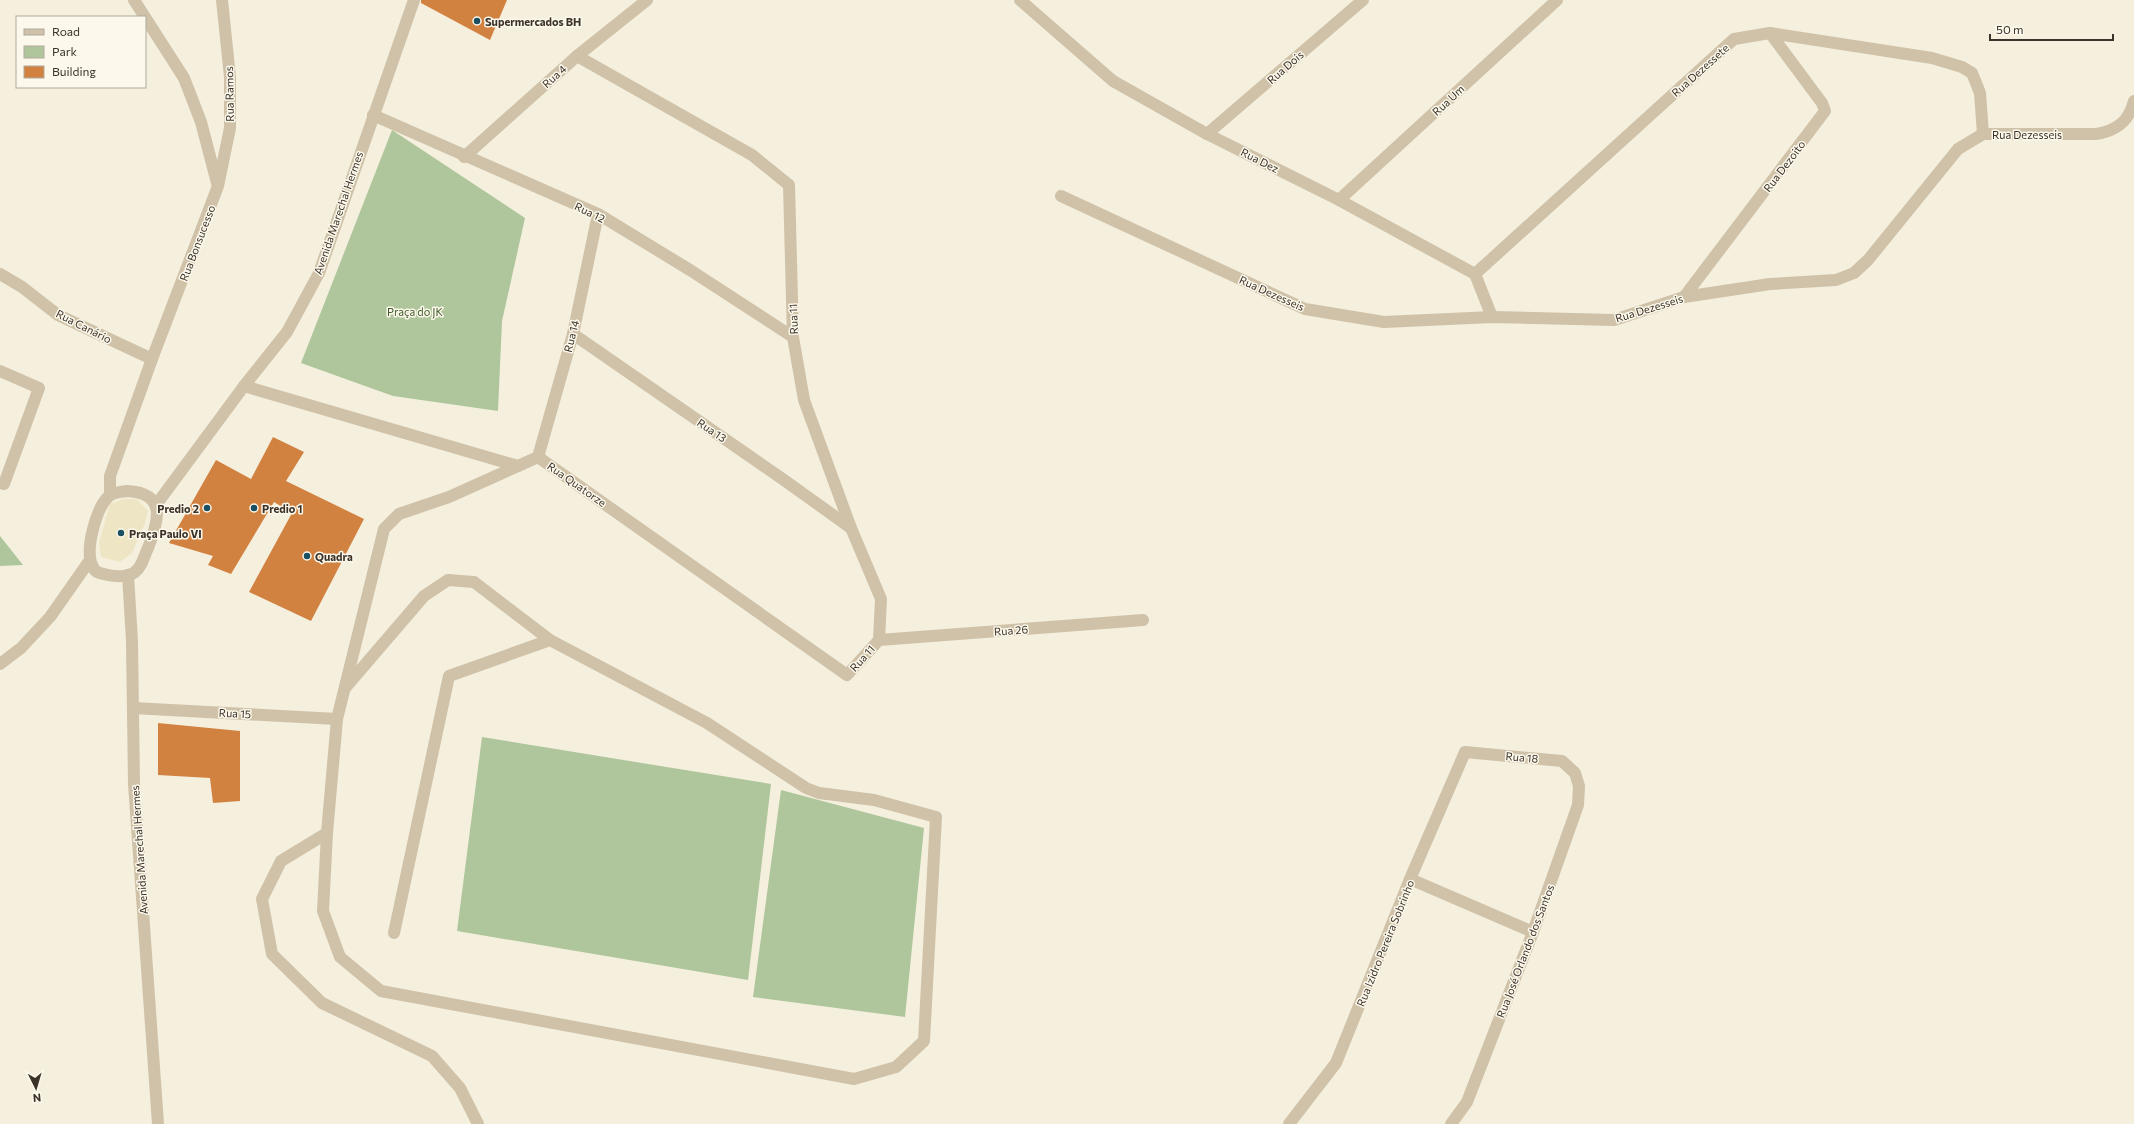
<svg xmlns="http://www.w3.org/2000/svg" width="2134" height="1124" font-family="Commissioner,sans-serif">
	<rect width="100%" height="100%" fill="#f5efde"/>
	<g fill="#afc69c">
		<polygon points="392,130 525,218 502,321 498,411 393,396 301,363"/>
		<polygon points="0,536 23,565 0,566"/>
		<polygon points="482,737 771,784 748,980 457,931"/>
		<polygon points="781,790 924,828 905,1017 753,997"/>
	</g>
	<polygon fill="#eee5c4" points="123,499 137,499 148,511 145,523 132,553 120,562 101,557 99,542 110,504"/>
	<g fill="#d28240">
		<polygon points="421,0 507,0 490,40 421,3"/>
		<polygon points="273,437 304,452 286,481 364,519 311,621 249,592 292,513 274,502 231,574 208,565 213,556 169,543 216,460 251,479"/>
		<polygon points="158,723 240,731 240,801 213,803 210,778 158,775"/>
	</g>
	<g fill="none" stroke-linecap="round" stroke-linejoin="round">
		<g stroke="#cfc2a8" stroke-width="12">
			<polyline points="134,0 184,78 201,122 217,183"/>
			<polyline points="1020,0 1113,81 1207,134 1339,200 1475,274 1492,317"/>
			<polyline points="373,115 598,214 690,270 793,337"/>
			<polyline points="1207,134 1363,0"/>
			<polyline points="464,157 577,56 647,0"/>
			<path d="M1061,196L1305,309L1384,322L1492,317L1614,320L1684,297L1770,284L1836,280L1854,273L1868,260L1958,149L1983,134H2096C2116,131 2129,122 2134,101"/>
			<polyline points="1339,200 1557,0"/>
			<polyline points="0,274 22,287 58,315 152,359"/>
			<polyline points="1475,274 1734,39 1770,33 1932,58 1962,67 1972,73 1980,93 1983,134"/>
			<polyline points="1684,297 1825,111 1822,103 1770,33"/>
			<polyline points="573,334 784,480 851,528"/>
			<polyline points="0,371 39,388 4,484 0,483"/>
			<polyline points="244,386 518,466 538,457 847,675 879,640 881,599 851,528 804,400 793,337 789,185 752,155 577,56"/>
			<polyline points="538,457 573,334 598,214"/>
			<path d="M127,491C167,493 159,521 148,548C144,556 142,567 135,572C128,577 116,577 108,575C102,574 95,573 93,567C84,551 96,508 109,496C114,492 121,492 127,491Z"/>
			<polyline points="110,495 110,476 152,359 218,186 230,128 230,77 222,0"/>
			<polyline points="156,505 244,386 287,332 319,273 414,0"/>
			<polyline points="128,575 132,641 134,784 158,1124"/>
			<polyline points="879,640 1143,620"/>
			<polyline points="0,664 21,648 50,617 90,560"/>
			<polyline points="133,708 337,719"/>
			<polyline points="327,833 323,911 340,957 381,991 854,1079 896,1067 924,1041 936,817 874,800 819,793 806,788 707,723 550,640 474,582 448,580 424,596 345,688"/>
			<polyline points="1410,879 1533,932"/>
			<polyline points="394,933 449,676 550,640"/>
			<polyline points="478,1124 460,1088 432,1056 322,1003 272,954 262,899 281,861 327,833 337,719 384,529 399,514 449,497 518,466"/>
			<polyline points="1289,1124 1336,1063 1410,879 1465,752 1562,761 1575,773 1579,786 1578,805 1533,932 1467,1102 1451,1124"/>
		</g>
	</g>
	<g fill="#1a4e61" stroke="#fcf8eb" stroke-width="1.5">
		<circle cx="477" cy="21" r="4"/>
		<circle cx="207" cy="508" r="4"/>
		<circle cx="254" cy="508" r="4"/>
		<circle cx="121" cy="533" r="4"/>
		<circle cx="307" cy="556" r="4"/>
	</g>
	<g text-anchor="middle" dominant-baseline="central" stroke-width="3" stroke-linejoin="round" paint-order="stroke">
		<g font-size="11" font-weight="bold" fill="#3b3229" stroke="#fcf8eb" text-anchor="start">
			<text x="485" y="21">Supermercados BH</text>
			<text x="199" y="508" text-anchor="end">Predio 2</text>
			<text x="262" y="508">Predio 1</text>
			<text x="129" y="533">Praça Paulo VI</text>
			<text x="315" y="556">Quadra</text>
		</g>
		<g font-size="11" fill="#3b3229" stroke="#fcf8eb">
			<text transform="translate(1285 67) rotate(-41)">Rua Dois</text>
			<text transform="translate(1700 70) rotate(-42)">Rua Dezessete</text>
			<text transform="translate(554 76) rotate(-42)">Rua 4</text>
			<text transform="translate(229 94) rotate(-91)">Rua Ramos</text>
			<text transform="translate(1448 100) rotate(-43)">Rua Um</text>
			<text x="2027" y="134">Rua Dezesseis</text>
			<text transform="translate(1260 160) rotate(27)">Rua Dez</text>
			<text transform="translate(1784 166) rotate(-53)">Rua Dezoito</text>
			<text transform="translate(590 212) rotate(26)">Rua 12</text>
			<text transform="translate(338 213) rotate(-71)">Avenida Marechal Hermes</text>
			<text transform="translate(197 243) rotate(-69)">Rua Bonsucesso</text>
			<text transform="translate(1272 293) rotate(24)">Rua Dezesseis</text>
			<text transform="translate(1649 308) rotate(-17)">Rua Dezesseis</text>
			<text transform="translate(793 319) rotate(-92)">Rua 11</text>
			<text transform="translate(84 326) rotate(27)">Rua Canário</text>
			<text transform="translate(571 336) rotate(-76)">Rua 14</text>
			<text transform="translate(712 430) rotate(34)">Rua 13</text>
			<text transform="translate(577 484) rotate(35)">Rua Quatorze</text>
			<text transform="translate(1011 630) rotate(-4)">Rua 26</text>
			<text transform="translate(862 658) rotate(-48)">Rua 11</text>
			<text transform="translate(235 713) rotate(3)">Rua 15</text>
			<text transform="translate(1522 757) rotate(5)">Rua 18</text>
			<text transform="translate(139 850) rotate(-94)">Avenida Marechal Hermes</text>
			<text transform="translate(1385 943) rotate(-68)">Rua Izidro Pereira Sobrinho</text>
			<text transform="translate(1525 951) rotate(-69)">Rua José Orlando dos Santos</text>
		</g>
		<g font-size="11" fill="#3f5c2a" stroke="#fcf8eb">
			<text x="415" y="311">Praça do JK</text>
		</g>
	</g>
	<rect x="16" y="16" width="130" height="72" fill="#fcf8eb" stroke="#afa99d"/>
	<rect x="24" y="29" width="20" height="6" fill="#cfc2a8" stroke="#afa99d"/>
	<text x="52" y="36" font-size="12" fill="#3b3229">Road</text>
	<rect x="24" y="46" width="20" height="12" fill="#afc69c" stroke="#afa99d"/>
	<text x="52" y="56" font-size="12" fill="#3b3229">Park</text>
	<rect x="24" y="66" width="20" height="12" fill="#d28240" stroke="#afa99d"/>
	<text x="52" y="76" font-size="12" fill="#3b3229">Building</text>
	<g transform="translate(36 1088) rotate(175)" stroke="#fcf8eb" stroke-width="3" paint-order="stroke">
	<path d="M0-3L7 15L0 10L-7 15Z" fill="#3b3229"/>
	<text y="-6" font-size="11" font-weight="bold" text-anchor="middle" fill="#3b3229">N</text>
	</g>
	<path d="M1990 34v6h123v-6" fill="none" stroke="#3b3229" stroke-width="2"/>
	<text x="1996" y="34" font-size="12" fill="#3b3229" stroke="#fcf8eb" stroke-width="3" paint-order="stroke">50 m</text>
</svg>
